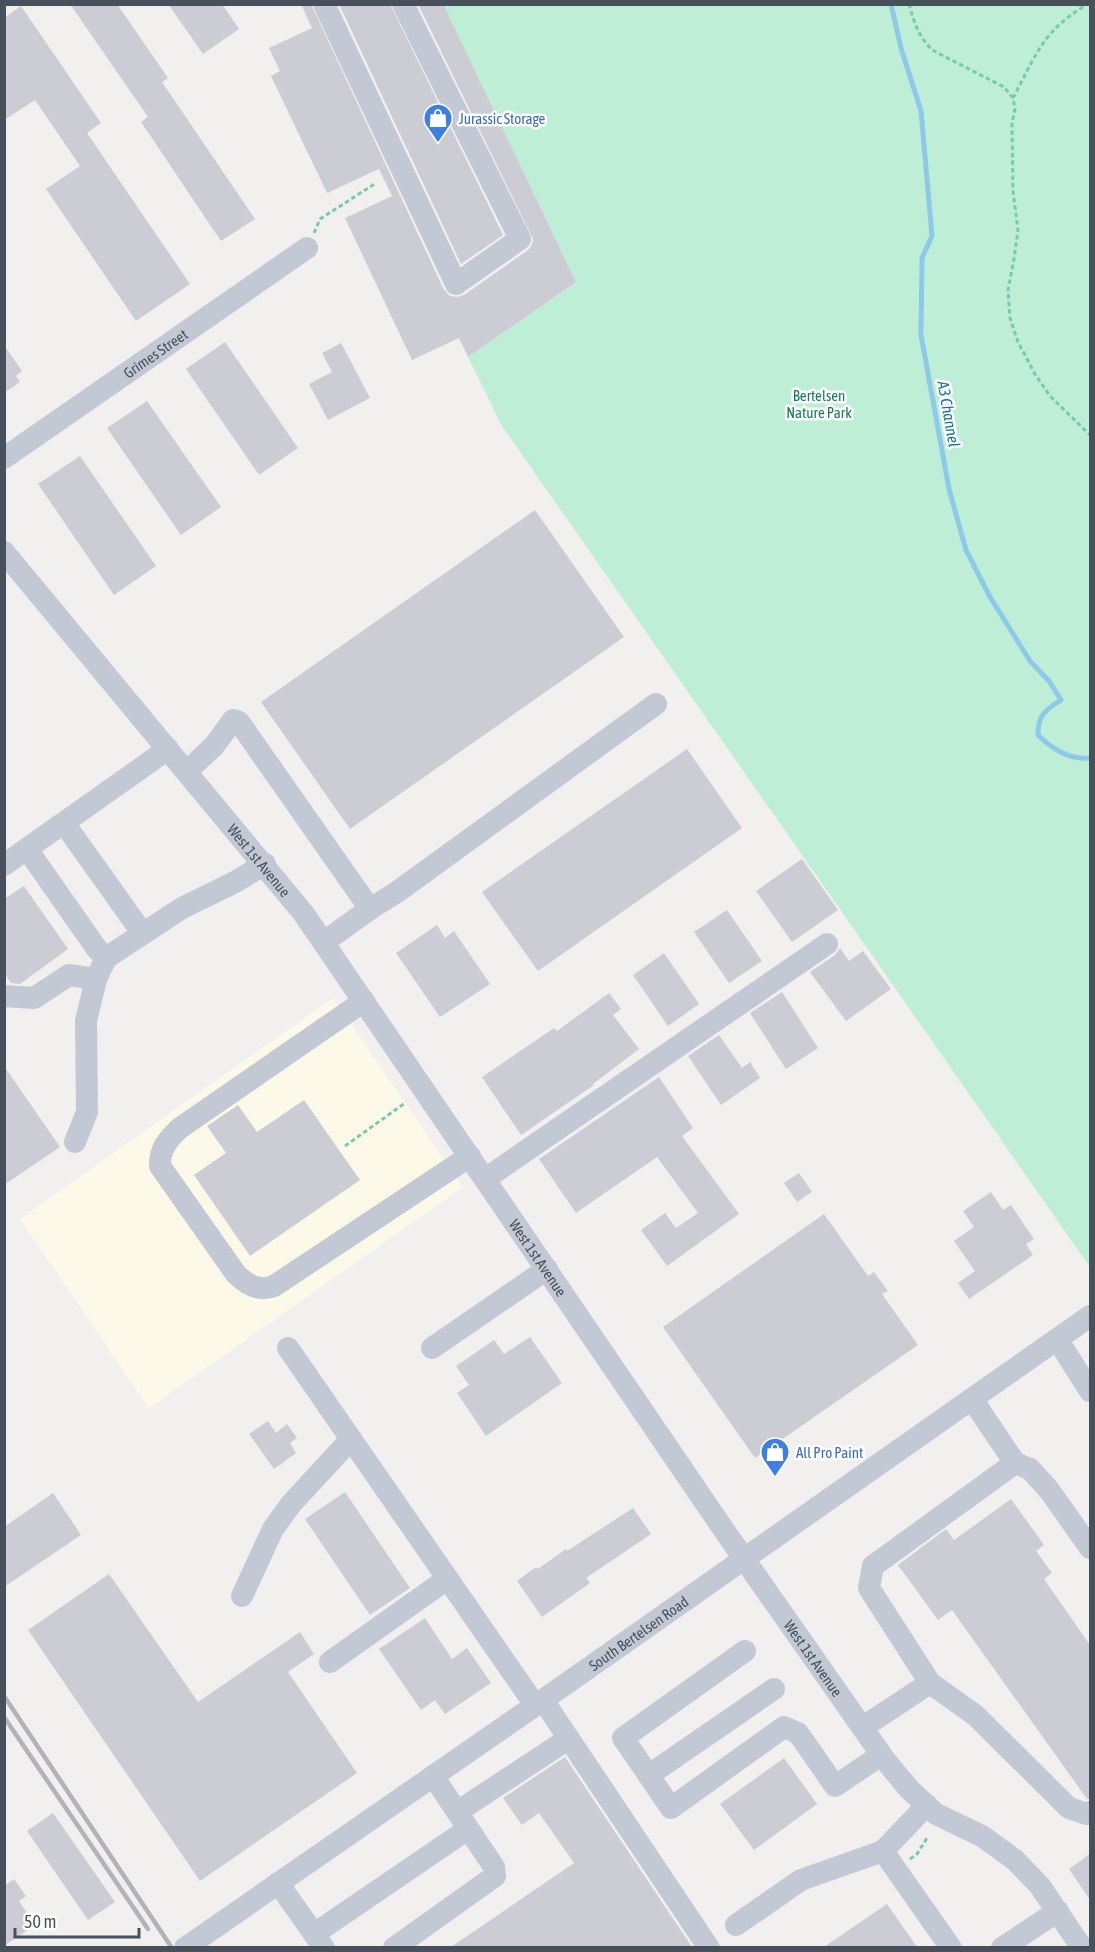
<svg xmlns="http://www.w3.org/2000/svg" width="1095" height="1952" font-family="'Asap Condensed',sans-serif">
	<rect width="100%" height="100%" fill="#f2efef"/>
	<polygon fill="#fcf9e9" points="333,998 463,1187 149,1408 20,1219"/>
	<polygon fill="#bfeed7" points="443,5 1090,5 1090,1267 502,426 468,357 576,282"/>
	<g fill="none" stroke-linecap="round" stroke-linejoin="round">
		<path stroke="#8dcaea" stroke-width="5" d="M891,4L901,48L921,111L932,236L922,258L921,335L949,489L966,550L990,597L1030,661L1049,681L1061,700C1045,710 1038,715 1038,735C1052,749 1070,760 1090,758"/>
	</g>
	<g fill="#cccdd4">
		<polygon points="70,4 117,4 168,78 162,82 255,219 221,241 141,122 148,117"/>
		<polygon points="168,4 222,4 239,29 203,54"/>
		<polygon points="301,4 311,4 444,290 450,296 457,297 464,295 528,250 532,245 533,239 418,4 443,4 576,282 468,357 459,338 412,360 345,218 392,196 379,169 327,193 271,76 280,71 269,48 312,28"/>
		<polygon points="339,4 390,4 503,235 461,264"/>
		<polygon points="21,6 101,123 87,133 190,284 136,321 46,189 80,166 35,100 4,120 4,18"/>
		<polygon points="225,342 298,448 259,475 186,369"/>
		<polygon points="341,343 370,398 328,420 309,384 332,372 322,353"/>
		<polygon points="4,345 22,371 16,376 20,382 4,393"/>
		<polygon points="147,401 221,507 181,535 107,428"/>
		<polygon points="80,456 156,566 114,595 38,484"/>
		<polygon points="535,510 624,637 350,829 261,702"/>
		<polygon points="687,749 742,828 538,971 482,892"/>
		<polygon points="802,859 838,910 792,942 756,891"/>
		<polygon points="24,886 68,949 20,984 11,983 4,973 4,899"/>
		<polygon points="727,910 762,961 729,983 694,932"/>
		<polygon points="437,925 445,938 454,931 490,984 440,1017 396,953"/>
		<polygon points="840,948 849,961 863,951 891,989 846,1021 810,972 835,955"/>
		<polygon points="664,953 699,1004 668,1026 633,975"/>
		<polygon points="782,992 818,1048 786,1069 750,1013"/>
		<polygon points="609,993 621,1009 613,1015 639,1049 593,1084 594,1085 521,1135 482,1077 554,1028 557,1031"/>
		<polygon points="719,1035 742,1068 750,1062 760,1078 721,1105 688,1056"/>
		<polygon points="4,1066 60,1147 4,1185"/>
		<polygon points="659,1077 693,1128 682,1136 739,1214 667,1266 641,1230 665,1213 676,1228 698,1213 657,1157 576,1213 539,1159"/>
		<polygon points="304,1100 360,1180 250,1256 194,1175 226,1153 207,1126 238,1105 257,1132"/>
		<polygon points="799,1173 812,1192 797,1202 784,1183"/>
		<polygon points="991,1192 1003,1210 1011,1205 1034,1239 1026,1244 1033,1255 969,1299 958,1283 975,1271 954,1241 974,1227 963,1211"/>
		<polygon points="824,1214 868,1276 874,1272 888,1291 882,1294 918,1345 755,1458 663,1327"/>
		<polygon points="530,1337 562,1383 486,1436 457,1393 469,1385 456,1366 494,1340 504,1354"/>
		<polygon points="268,1421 276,1433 287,1424 297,1438 290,1443 296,1453 274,1469 249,1434"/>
		<polygon points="345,1492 410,1588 370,1615 305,1519"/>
		<polygon points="53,1493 81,1535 4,1587 4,1527"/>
		<polygon points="1011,1499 1044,1545 1036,1551 1052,1573 1044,1579 1090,1645 1090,1799 1087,1799 952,1610 938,1620 898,1565 946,1529 954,1540"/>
		<polygon points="633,1508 651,1534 586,1578 590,1583 542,1617 517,1581 536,1567 538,1569 566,1549 567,1551"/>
		<polygon points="109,1574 198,1702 300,1632 314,1654 288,1672 357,1773 200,1881 28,1630"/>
		<polygon points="425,1618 452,1659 467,1648 491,1683 445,1714 435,1700 421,1710 379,1649"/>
		<polygon points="565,1757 692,1947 451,1947 574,1863 539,1813 522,1825 503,1798"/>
		<polygon points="784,1758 817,1804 754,1850 720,1804"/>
		<polygon points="53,1813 115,1902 88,1920 27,1831"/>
		<polygon points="1090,1854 1090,1900 1069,1869"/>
		<polygon points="14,1879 26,1896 19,1901 35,1925 4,1946 4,1880 7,1884"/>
		<polygon points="887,1904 917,1947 824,1947"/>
	</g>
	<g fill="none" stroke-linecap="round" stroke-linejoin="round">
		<g stroke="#77cbad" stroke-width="3" stroke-dasharray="4.5 3" stroke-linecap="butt">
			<path d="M909,4C914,22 919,39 934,51L1004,87L1013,98L1015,109L1012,123L1013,191L1018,230L1014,259L1008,290L1010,318L1018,342L1035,374L1050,396L1090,435"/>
			<path d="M1013,98C1025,76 1036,49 1053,31C1063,20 1075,12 1087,4"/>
			<polyline points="314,233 320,219 376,183"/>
			<polyline points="345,1146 405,1103"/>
			<polyline points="910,1859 917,1854 927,1838"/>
		</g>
		<g stroke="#c3c9d4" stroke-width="22">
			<polyline points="324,4 456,284 520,239 403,4"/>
			<path id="s1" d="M4,458L307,248"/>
			<path id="s2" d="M4,552L304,914L726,1533L885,1760L909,1789L936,1814L982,1836L1015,1860L1040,1886L1082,1948"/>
			<polyline points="187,771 214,746 233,720 239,722 370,909 324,942"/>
			<polyline points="64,823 143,934"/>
			<polyline points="27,849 97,949 106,958"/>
			<polyline points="4,865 168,749"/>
			<polyline points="370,909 397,892 656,704"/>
			<polyline points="4,996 34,998 69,975 96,979"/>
			<path d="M364,1001L180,1128C168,1139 159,1150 160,1166L236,1274C247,1285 259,1292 274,1286L470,1156"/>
			<polyline points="75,1142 87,1112 86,1021 96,979 106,958 182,908 235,882 265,864"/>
			<polyline points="485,1179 827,944"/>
			<polyline points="1057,1339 1090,1391"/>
			<polyline points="288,1348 535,1705"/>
			<polyline points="432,1348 547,1269"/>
			<polyline points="972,1399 1015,1463"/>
			<polyline points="1090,1548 1049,1490 1030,1469 1015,1463 873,1566 869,1588 930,1683 975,1715 1069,1808 1087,1814 1090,1812"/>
			<polyline points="242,1596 273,1529 291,1504 351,1439"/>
			<polyline points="745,1651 623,1738 671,1808 784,1727 798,1733 835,1786 881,1755"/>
			<polyline points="330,1662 447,1579"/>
			<polyline points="543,1700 709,1948"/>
			<polyline points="863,1727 930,1683"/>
			<polyline points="649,1775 774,1689"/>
			<polyline points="457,1812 568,1739"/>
			<polyline points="883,1851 951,1948"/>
			<polyline points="278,1883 324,1948"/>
			<polyline points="736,1925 801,1880 883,1851 927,1805"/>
			<polyline points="314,1934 468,1829"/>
			<path id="s3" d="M185,1948L543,1700L1090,1316"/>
			<polyline points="394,1948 495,1876 494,1867 433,1776"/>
			<polyline points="1002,1948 1058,1911"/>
		</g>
		<g stroke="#b1b3b9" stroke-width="4.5">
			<polyline points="4,1696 172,1948"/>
			<polyline points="4,1717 148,1929"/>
		</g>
	</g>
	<defs>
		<g id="shop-pin" transform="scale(1.5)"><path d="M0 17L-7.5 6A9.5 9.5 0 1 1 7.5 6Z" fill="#3f7fe0" stroke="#fff"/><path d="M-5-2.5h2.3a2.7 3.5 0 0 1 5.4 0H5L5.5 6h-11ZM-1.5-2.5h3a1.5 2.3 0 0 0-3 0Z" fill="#fff"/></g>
	</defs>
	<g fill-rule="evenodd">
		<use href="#shop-pin" x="438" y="118"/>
		<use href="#shop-pin" x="775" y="1452"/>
	</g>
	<g text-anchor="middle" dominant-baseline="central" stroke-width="5" stroke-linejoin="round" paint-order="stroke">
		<g font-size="15" fill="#366cbe" stroke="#fff" text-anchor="start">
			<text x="459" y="118">Jurassic Storage</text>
			<text x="796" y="1452">All Pro Paint</text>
		</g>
		<g font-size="15" fill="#48505c" stroke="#fff">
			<text stroke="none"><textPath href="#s1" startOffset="184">Grimes Street</textPath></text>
			<text stroke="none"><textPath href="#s2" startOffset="400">West 1st Avenue</textPath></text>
			<text stroke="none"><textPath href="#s2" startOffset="886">West 1st Avenue</textPath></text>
			<text stroke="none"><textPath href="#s3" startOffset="552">South Bertelsen Road</textPath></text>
			<text stroke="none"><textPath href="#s2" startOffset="1372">West 1st Avenue</textPath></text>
		</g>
		<g font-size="15" fill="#197c58" stroke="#fff">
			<text x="819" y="395">Bertelsen<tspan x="819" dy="17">Nature Park</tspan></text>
		</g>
		<g font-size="16" font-style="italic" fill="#1073a7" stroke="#fff">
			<text transform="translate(949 414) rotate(80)">A3 Channel</text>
		</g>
	</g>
	<rect width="1095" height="1952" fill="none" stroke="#48505c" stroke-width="12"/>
	<path d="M15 1928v9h124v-9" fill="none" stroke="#48505c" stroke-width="3"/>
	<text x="24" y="1928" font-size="18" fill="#48505c" stroke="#ffffff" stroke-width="4.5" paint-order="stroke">50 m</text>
</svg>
